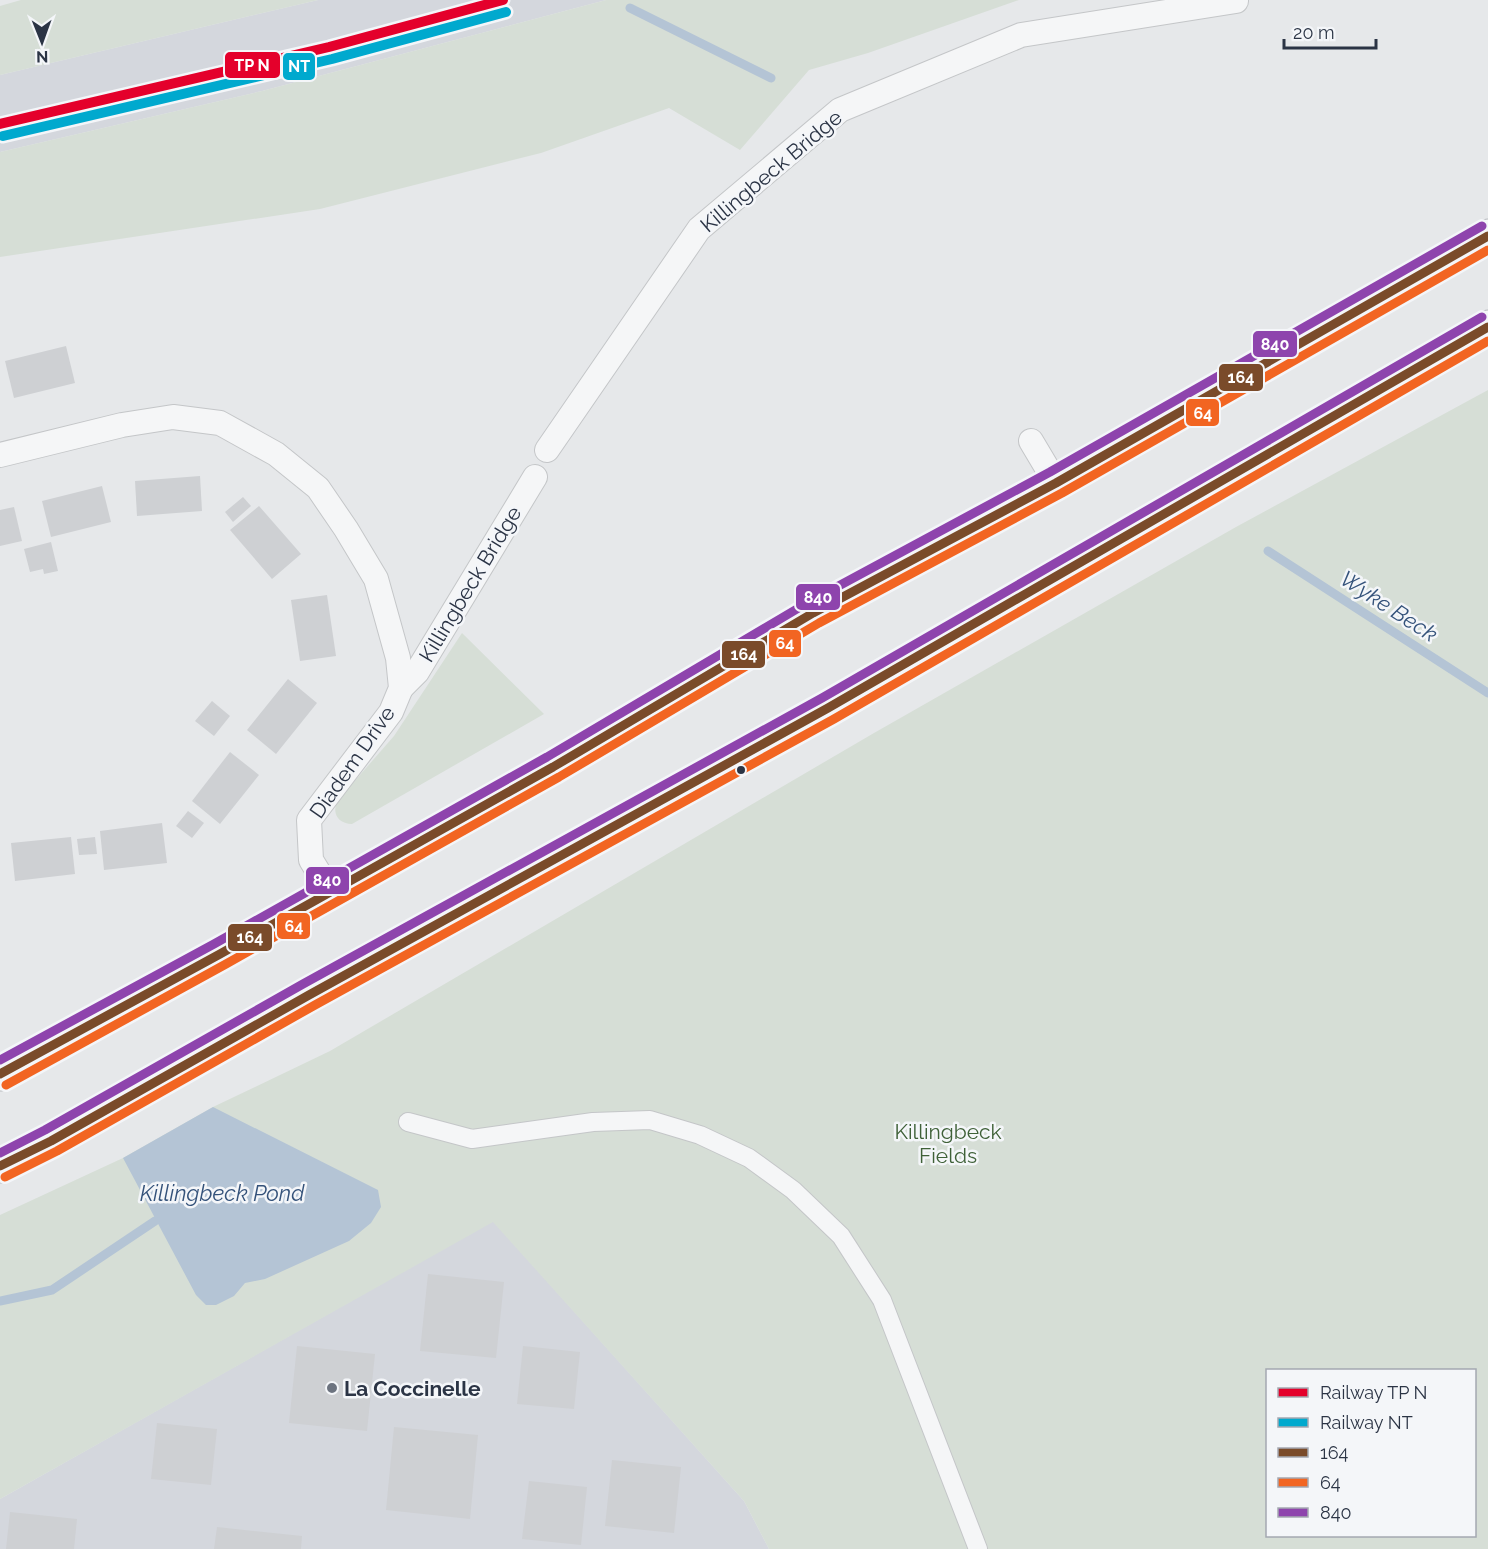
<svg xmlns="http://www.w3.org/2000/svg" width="1488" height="1549" font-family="Raleway,sans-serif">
	<rect width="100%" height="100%" fill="#e6e8ea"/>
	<g fill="#d4d7dd">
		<polygon points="318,0 606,0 262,91 0,152 0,75"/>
		<polygon points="493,1221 744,1501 769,1549 0,1549 0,1499"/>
	</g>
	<g fill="#d6ded6" fill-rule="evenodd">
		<polygon points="21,0 318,0 0,75 0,6"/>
		<polygon points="606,0 1019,0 868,53 809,70 740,150 669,108 541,153 320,209 0,257 0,152 262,91"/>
		<path d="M1488,390V1549H769L744,1501L493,1222L0,1499V1215L123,1158L213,1107L330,1051L874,733L1236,527ZM1268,1370H1474V1536H1268Z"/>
		<path d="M462,633L544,714L352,824C338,824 331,813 338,800L394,736Z"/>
	</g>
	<polygon fill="#b4c4d5" points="213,1107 378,1190 381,1207 371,1223 349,1241 265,1279 245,1283 234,1296 216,1305 206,1305 196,1295 123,1158"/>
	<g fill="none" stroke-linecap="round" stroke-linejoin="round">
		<g stroke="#b4c4d5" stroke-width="9">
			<polyline points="630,8 771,78"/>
			<polyline points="1268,551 1488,693"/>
			<polyline points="0,1301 52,1290 155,1221"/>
		</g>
	</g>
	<g fill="#ced0d3">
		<polygon points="66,346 75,383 14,398 5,361"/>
		<polygon points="200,476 202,511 137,516 135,481"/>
		<polygon points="102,486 111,522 51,537 42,501"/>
		<polygon points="243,497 251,506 233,522 225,512"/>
		<polygon points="259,506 301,554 272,579 230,530"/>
		<polygon points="14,507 22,541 0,546 0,510"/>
		<polygon points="51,542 58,571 44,574 43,569 30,572 24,549"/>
		<polygon points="327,595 336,656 300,661 291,600"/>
		<polygon points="288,679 317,703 276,754 247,730"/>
		<polygon points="212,701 230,716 214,736 195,721"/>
		<polygon points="230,752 259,775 220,824 192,801"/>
		<polygon points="188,811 204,823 192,838 176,826"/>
		<polygon points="162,823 167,863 104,870 100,831"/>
		<polygon points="71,837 75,874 15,881 11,843"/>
		<polygon points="95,837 97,854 79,855 77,839"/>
		<polygon points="428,1274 504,1282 496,1358 420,1351"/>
		<polygon points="297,1346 375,1354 367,1431 289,1423"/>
		<polygon points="523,1346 580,1352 574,1409 517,1404"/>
		<polygon points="157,1423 217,1429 211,1485 151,1479"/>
		<polygon points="394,1427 478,1435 470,1519 386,1510"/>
		<polygon points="612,1460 681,1467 674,1533 605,1526"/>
		<polygon points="529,1481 587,1487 581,1545 522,1539"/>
		<polygon points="10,1512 77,1519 74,1549 6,1549"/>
		<polygon points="217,1527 302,1536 301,1549 214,1549"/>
	</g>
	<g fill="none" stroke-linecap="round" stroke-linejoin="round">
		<g stroke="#c4c6c8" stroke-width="20">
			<polyline id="pedestrian" points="408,1122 472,1139 593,1122 650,1120 700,1135 749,1158 793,1190 841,1236 882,1300 978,1549"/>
		</g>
		<g stroke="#c4c6c8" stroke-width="26">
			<g id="minor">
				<polyline points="1031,441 1056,483"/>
				<polyline points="547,450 699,229 840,110 1021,35 1236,1"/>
				<polyline points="0,455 122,425 173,417 220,423 276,454 318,488 346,529 376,579 398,658 401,688 391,712 309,820 311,860 330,891"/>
				<polyline points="401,688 417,672 535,477"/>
			</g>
		</g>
		<g stroke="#b8bbbf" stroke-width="35">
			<g id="trunk">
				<polyline points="0,1074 220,954 553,767 813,613 1056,483 1488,236"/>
				<polyline points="0,1166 51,1141 309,995 828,708 1488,327"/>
			</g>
		</g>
		<use href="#pedestrian" stroke="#f5f6f7" stroke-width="18"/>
		<use href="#minor" stroke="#f5f6f7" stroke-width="24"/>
		<use href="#trunk" stroke="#f8f8f8" stroke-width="33"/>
		<g stroke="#f4f6f9" stroke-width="14">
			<g id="bus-1">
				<polyline points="0,1074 220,954 553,767 813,613 1056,483 1488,236"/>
				<polyline points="0,1166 51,1141 309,995 828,708 1488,327"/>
			</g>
		</g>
		<g stroke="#f4f6f9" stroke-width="14">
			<g id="bus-2">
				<polyline points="6,1085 226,964 559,777 819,623 1062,493 1488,250"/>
				<polyline points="5,1177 57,1151 315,1005 834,719 1488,341"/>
			</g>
		</g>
		<g stroke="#f4f6f9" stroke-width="14">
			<g id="bus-3">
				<polyline points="0,1060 214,944 547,757 807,603 1050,472 1482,226"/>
				<polyline points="0,1153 45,1130 303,984 822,698 1482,317"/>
			</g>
		</g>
		<use href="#bus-1" stroke="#7a4b2a" stroke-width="9"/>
		<use href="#bus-2" stroke="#f26522" stroke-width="9"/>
		<use href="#bus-3" stroke="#8e44ad" stroke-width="9"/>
		<g stroke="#f4f6f9" stroke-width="15">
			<polyline id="rail-1" points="0,124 329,47 503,0"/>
		</g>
		<g stroke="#f4f6f9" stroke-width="15">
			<polyline id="rail-2" points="3,136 332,59 506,12"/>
		</g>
		<use href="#rail-1" stroke="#e4002b" stroke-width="10"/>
		<use href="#rail-2" stroke="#00a9ce" stroke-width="10"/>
	</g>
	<circle fill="#2b3445" stroke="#f4f6f9" stroke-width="2" cx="741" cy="770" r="5"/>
	<circle fill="#6c737f" stroke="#f4f6f9" stroke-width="2" cx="332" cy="1388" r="6"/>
	<g text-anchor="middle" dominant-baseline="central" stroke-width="5" stroke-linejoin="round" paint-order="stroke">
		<g font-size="21" fill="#2b3445" stroke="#f4f6f9">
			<text transform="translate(771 171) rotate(-40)">Killingbeck Bridge</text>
			<text transform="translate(470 584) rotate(-59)">Killingbeck Bridge</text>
			<text transform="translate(352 762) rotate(-55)">Diadem Drive</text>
		</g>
		<g font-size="21" fill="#3f6138" stroke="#f4f6f9">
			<text x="948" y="1131">Killingbeck<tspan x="948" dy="24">Fields</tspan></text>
		</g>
		<g font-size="21" font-weight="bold" fill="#2b3445" stroke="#f4f6f9" text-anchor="start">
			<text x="344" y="1388">La Coccinelle</text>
		</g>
		<g font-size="22" font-style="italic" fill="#34527a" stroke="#f4f6f9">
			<text transform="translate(1389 606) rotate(33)">Wyke Beck</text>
			<text x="222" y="1193">Killingbeck Pond</text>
		</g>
	</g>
	<g stroke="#f4f6f9" stroke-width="2">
		<rect x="224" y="51" width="57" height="28" rx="6" fill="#e4002b"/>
		<rect x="282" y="52" width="34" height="29" rx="6" fill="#00a9ce"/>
		<rect x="1252" y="330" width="46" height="28" rx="6" fill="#8e44ad"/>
		<rect x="1218" y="363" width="46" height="29" rx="6" fill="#7a4b2a"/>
		<rect x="1185" y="398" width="35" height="29" rx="6" fill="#f26522"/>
		<rect x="795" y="583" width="46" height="28" rx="6" fill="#8e44ad"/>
		<rect x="768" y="629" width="34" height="29" rx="6" fill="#f26522"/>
		<rect x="721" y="640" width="45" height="29" rx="6" fill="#7a4b2a"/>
		<rect x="305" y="866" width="45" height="29" rx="6" fill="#8e44ad"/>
		<rect x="276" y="912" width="35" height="28" rx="6" fill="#f26522"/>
		<rect x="227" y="923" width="46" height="29" rx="6" fill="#7a4b2a"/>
	</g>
	<g font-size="16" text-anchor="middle" font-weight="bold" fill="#fff">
		<text x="252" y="71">TP N</text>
		<text x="299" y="72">NT</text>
		<text x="1275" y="350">840</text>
		<text x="1241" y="383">164</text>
		<text x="1203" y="419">64</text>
		<text x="818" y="603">840</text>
		<text x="785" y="649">64</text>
		<text x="744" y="660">164</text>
		<text x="327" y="886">840</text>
		<text x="294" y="932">64</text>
		<text x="250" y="943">164</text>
	</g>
	<rect x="1266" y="1369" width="210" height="168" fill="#f4f6f9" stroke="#a4a8b1" stroke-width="1.5"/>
	<rect x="1278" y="1388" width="30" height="9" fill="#e4002b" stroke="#a4a8b1" stroke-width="1.5"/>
	<text x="1320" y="1399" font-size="18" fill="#2b3445">Railway TP N</text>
	<rect x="1278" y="1418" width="30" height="9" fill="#00a9ce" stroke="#a4a8b1" stroke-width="1.5"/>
	<text x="1320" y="1429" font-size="18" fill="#2b3445">Railway NT</text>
	<rect x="1278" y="1448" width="30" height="9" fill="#7a4b2a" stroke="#a4a8b1" stroke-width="1.5"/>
	<text x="1320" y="1459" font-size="18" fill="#2b3445">164</text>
	<rect x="1278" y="1478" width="30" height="9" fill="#f26522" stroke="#a4a8b1" stroke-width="1.5"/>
	<text x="1320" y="1489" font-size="18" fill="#2b3445">64</text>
	<rect x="1278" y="1508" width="30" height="9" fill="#8e44ad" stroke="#a4a8b1" stroke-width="1.5"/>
	<text x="1320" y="1519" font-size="18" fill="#2b3445">840</text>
	<g transform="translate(42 42) rotate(179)" stroke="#f4f6f9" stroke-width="4.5" paint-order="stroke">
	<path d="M0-4.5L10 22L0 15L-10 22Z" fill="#2b3445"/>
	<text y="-9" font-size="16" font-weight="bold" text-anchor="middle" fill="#2b3445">N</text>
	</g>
	<path d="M1284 39v9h92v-9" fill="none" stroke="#2b3445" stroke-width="3"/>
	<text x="1293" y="39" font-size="18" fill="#2b3445" stroke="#f4f6f9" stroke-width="4.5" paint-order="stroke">20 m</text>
</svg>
